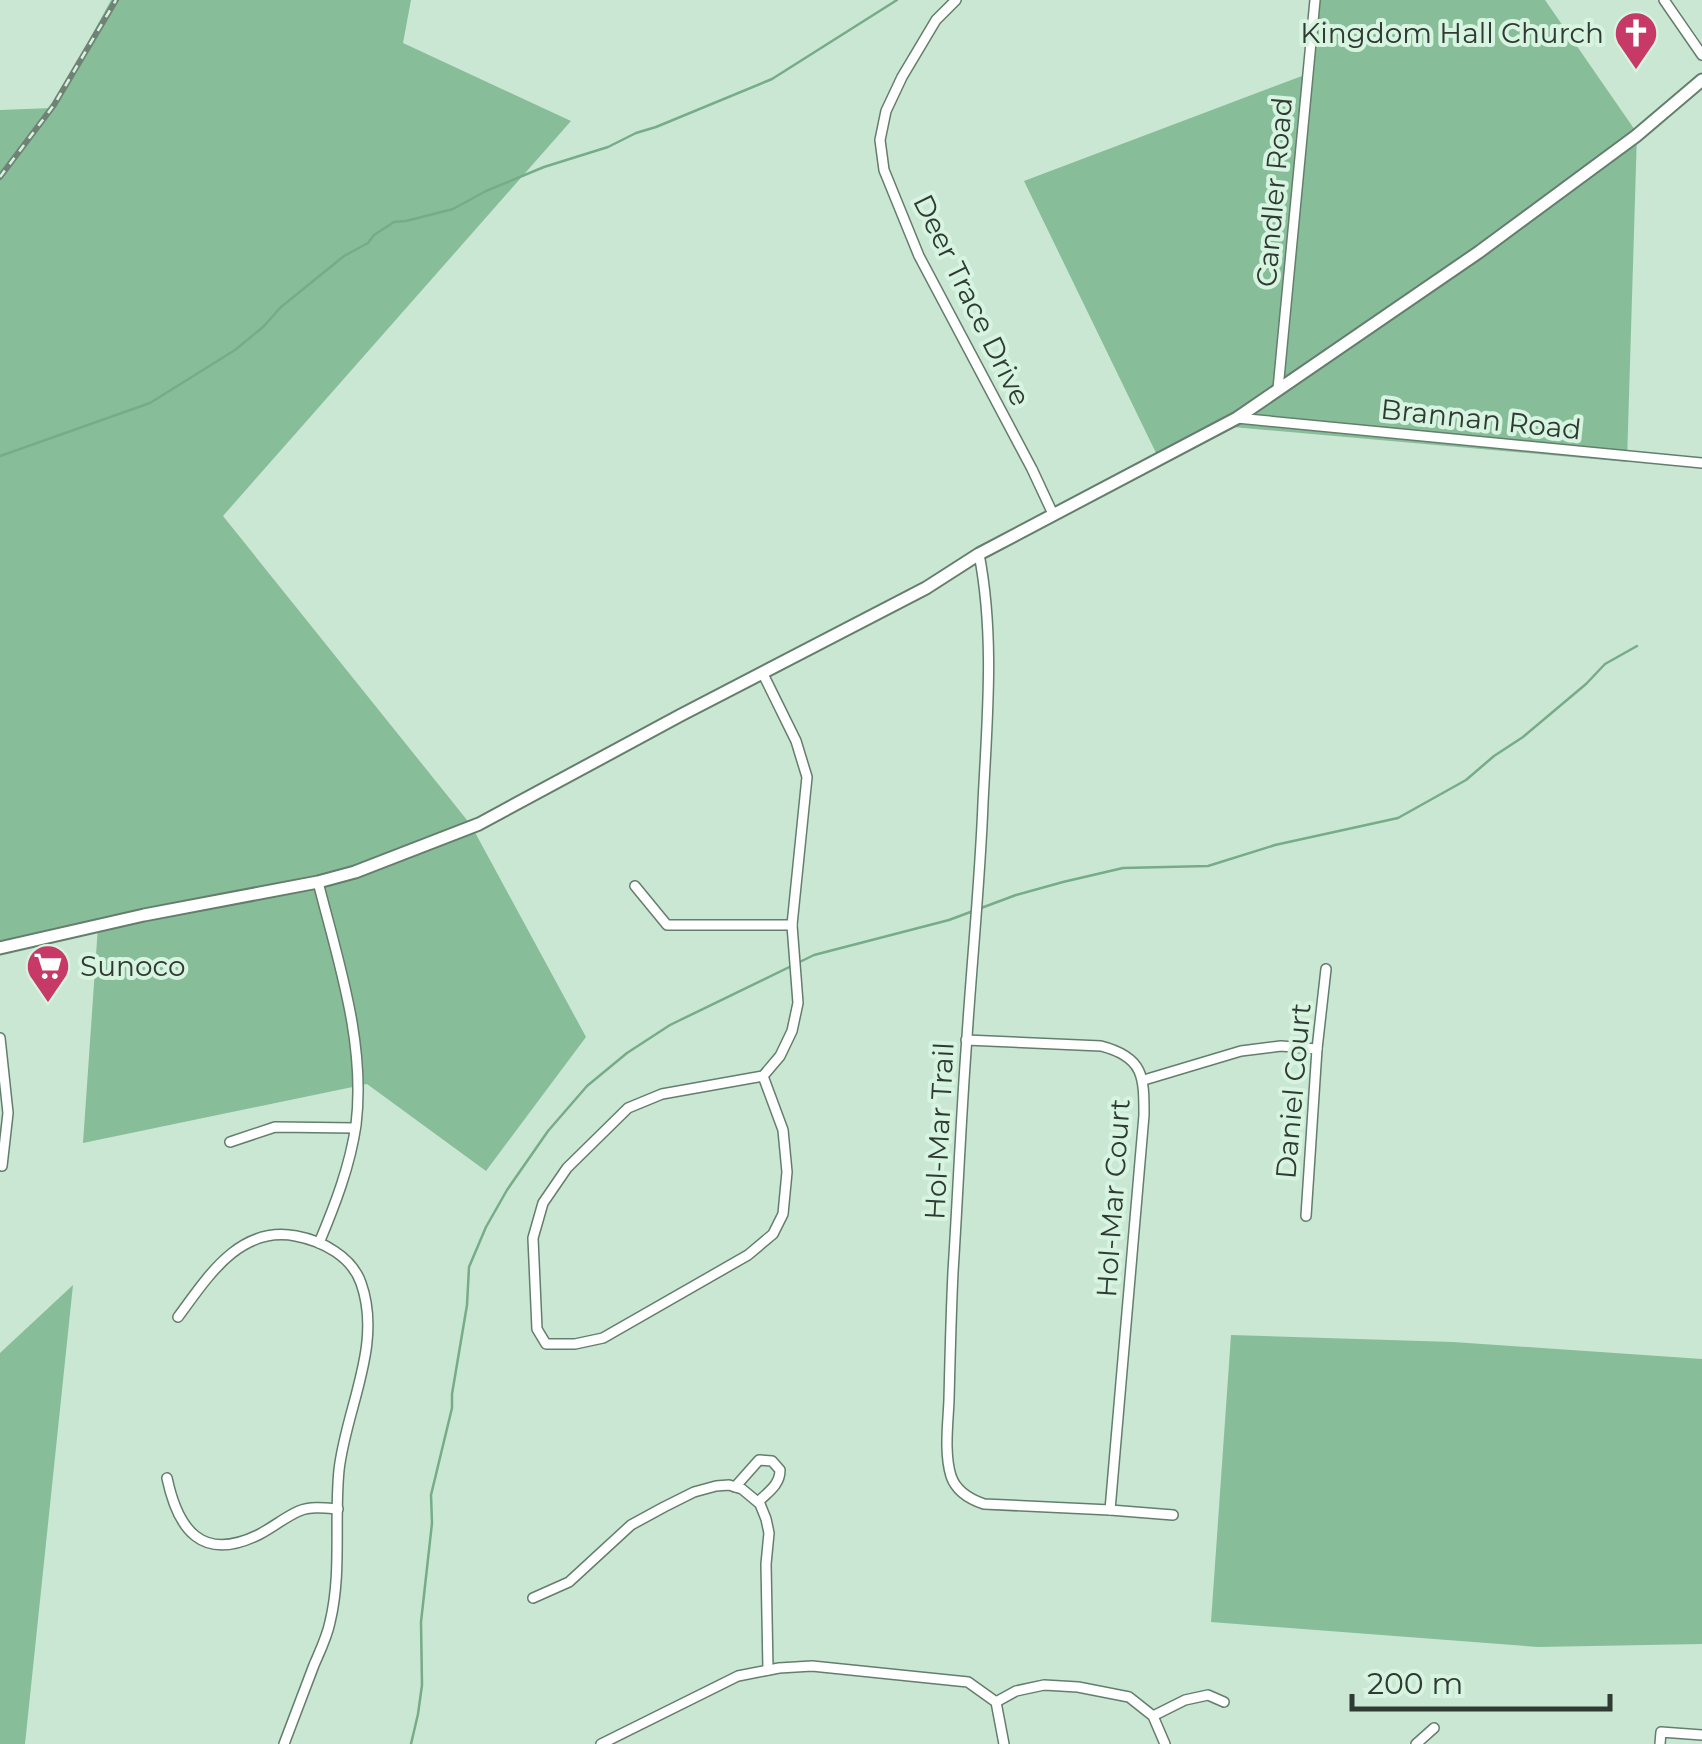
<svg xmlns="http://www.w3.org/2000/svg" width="1702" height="1744" font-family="Montserrat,sans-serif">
	<rect width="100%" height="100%" fill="#cae7d3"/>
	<g fill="#88bd9a">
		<polygon points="111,0 411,0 403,43 571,121 223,516 471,825 586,1037 486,1171 367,1084 83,1143 98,926 0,946 0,110 52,108"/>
		<polygon points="1313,0 1545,0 1637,133 1627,462 1221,426 1157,455 1024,181 1302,76"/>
		<polygon points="73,1285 25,1744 0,1744 0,1353"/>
		<polygon points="1231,1335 1453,1342 1702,1359 1702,1644 1538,1647 1211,1622"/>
	</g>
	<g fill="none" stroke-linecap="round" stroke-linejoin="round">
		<g stroke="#77ac89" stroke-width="2.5">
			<polyline points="0,456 150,403 235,350 263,327 281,307 344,256 368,243 374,235 394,222 406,221 453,209 486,191 544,167 608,147 636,133 656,127 772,79 897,0"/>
			<polyline points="411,1744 418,1714 422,1685 421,1622 432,1523 431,1495 452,1408 452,1394 467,1305 469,1267 486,1227 507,1190 548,1131 587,1086 627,1053 670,1025 814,955 949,920 1016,895 1063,882 1123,868 1208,866 1275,845 1398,818 1466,780 1494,756 1523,737 1586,684 1605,664 1637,646"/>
		</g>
		<g stroke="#647e6c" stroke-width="12">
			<g id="minor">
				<polyline points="956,0 936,20 902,77 886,111 880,140 884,170 919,256 1032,469 1053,514"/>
				<polyline points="1664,0 1702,55"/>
				<polyline points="1278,389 1315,0"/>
				<polyline points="1237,418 1702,463"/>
				<path d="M979,554C995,636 987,721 983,803C980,882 972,959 967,1037C961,1115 958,1194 953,1272C951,1315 950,1357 949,1400C948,1424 944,1453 951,1476C956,1491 969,1499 984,1504L1110,1510L1173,1515"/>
				<polyline points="763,674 796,741 807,777 792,925 798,1003 792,1031 780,1056 763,1076 662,1094 628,1108 567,1168 543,1203 533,1238 537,1329 546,1344 575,1344 603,1338 748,1255 773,1234 783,1214 787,1172 783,1130 763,1076"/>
				<path d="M318,882C338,961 366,1043 356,1125C350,1166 335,1205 319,1243"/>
				<polyline points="635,886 667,925 792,925"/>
				<polyline points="0,1038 8,1113 2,1166"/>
				<path d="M966,1040L1101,1046C1144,1057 1144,1077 1144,1115L1110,1510"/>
				<polyline points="1144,1080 1241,1051 1281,1046 1317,1049"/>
				<polyline points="230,1142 275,1127 355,1128"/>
				<polyline points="1306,1216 1317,1049 1326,969"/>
				<path d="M178,1317C207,1278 239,1225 296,1236C323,1241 352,1257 361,1283C383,1345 346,1408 339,1470C334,1520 342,1573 330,1622C327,1637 320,1651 314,1665C304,1692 294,1718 284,1744"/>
				<path d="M167,1478C178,1530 202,1562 258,1535C272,1528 285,1517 299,1511C311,1506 326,1508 338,1509"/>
				<path d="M735,1487L759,1460L772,1461L780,1470C780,1485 768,1492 758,1502"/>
				<polyline points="533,1598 569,1582 631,1525 664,1507 694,1492 716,1486 729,1485 742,1489 760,1504 766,1519 769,1533 766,1564 768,1670"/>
				<polyline points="996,1702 1016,1691 1044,1685 1078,1687 1129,1697 1153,1716 1165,1744"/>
				<polyline points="1153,1716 1185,1700 1208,1695 1224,1702"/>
				<polyline points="601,1744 738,1676 779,1668 812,1666 968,1682 996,1702 1004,1744"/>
				<polyline points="1416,1744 1434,1728"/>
				<polyline points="1660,1744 1661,1732 1702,1735"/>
			</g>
		</g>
		<g stroke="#647e6c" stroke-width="15">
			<polyline id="major" points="0,948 144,915 318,882 355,872 479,824 681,715 926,588 979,554 1237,418 1479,252 1636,136 1702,80"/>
		</g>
		<use href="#minor" stroke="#fff" stroke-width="9"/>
		<use href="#major" stroke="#fff" stroke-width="11"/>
		<g stroke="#6f8275" stroke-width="6">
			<polyline id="rail" points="0,177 54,105 116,0"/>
		</g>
		<use href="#rail" stroke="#d7f4e0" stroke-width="2.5" stroke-dasharray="8" stroke-linecap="butt"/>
	</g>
	<defs>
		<g id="church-pin" transform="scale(2.25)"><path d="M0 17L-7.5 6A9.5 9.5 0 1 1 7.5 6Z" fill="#c73a68" stroke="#d7f4e0"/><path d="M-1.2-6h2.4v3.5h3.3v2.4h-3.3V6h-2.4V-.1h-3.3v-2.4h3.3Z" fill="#fff"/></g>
		<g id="supermarket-pin" transform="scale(2.25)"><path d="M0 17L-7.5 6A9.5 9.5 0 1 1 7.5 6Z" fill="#c73a68" stroke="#d7f4e0"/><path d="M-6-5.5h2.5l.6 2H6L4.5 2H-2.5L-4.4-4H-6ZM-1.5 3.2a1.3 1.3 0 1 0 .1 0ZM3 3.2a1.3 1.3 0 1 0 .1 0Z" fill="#fff"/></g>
	</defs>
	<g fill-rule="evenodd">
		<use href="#church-pin" x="1636" y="33"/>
		<use href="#supermarket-pin" x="48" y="966"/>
	</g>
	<g text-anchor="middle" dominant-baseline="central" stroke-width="8" stroke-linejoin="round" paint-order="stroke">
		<g font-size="28" fill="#2e3a32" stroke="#d7f4e0" text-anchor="end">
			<text x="1604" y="33">Kingdom Hall Church</text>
			<text x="80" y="966" text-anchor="start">Sunoco</text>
		</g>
		<g font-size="28" fill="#2e3a32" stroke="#d7f4e0">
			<text transform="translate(1274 192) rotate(-85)">Candler Road</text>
			<text transform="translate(972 300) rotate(64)">Deer Trace Drive</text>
			<text transform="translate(1481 419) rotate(6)">Brannan Road</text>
			<text transform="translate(1293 1091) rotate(-85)">Daniel Court</text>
			<text transform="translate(939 1131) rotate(-87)">Hol-Mar Trail</text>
			<text transform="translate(1113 1198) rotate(-86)">Hol-Mar Court</text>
		</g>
	</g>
	<path d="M1352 1694v15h258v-15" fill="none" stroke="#2e3a32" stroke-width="5"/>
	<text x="1367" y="1694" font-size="30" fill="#2e3a32" stroke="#d7f4e0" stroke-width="8" paint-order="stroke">200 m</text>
</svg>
